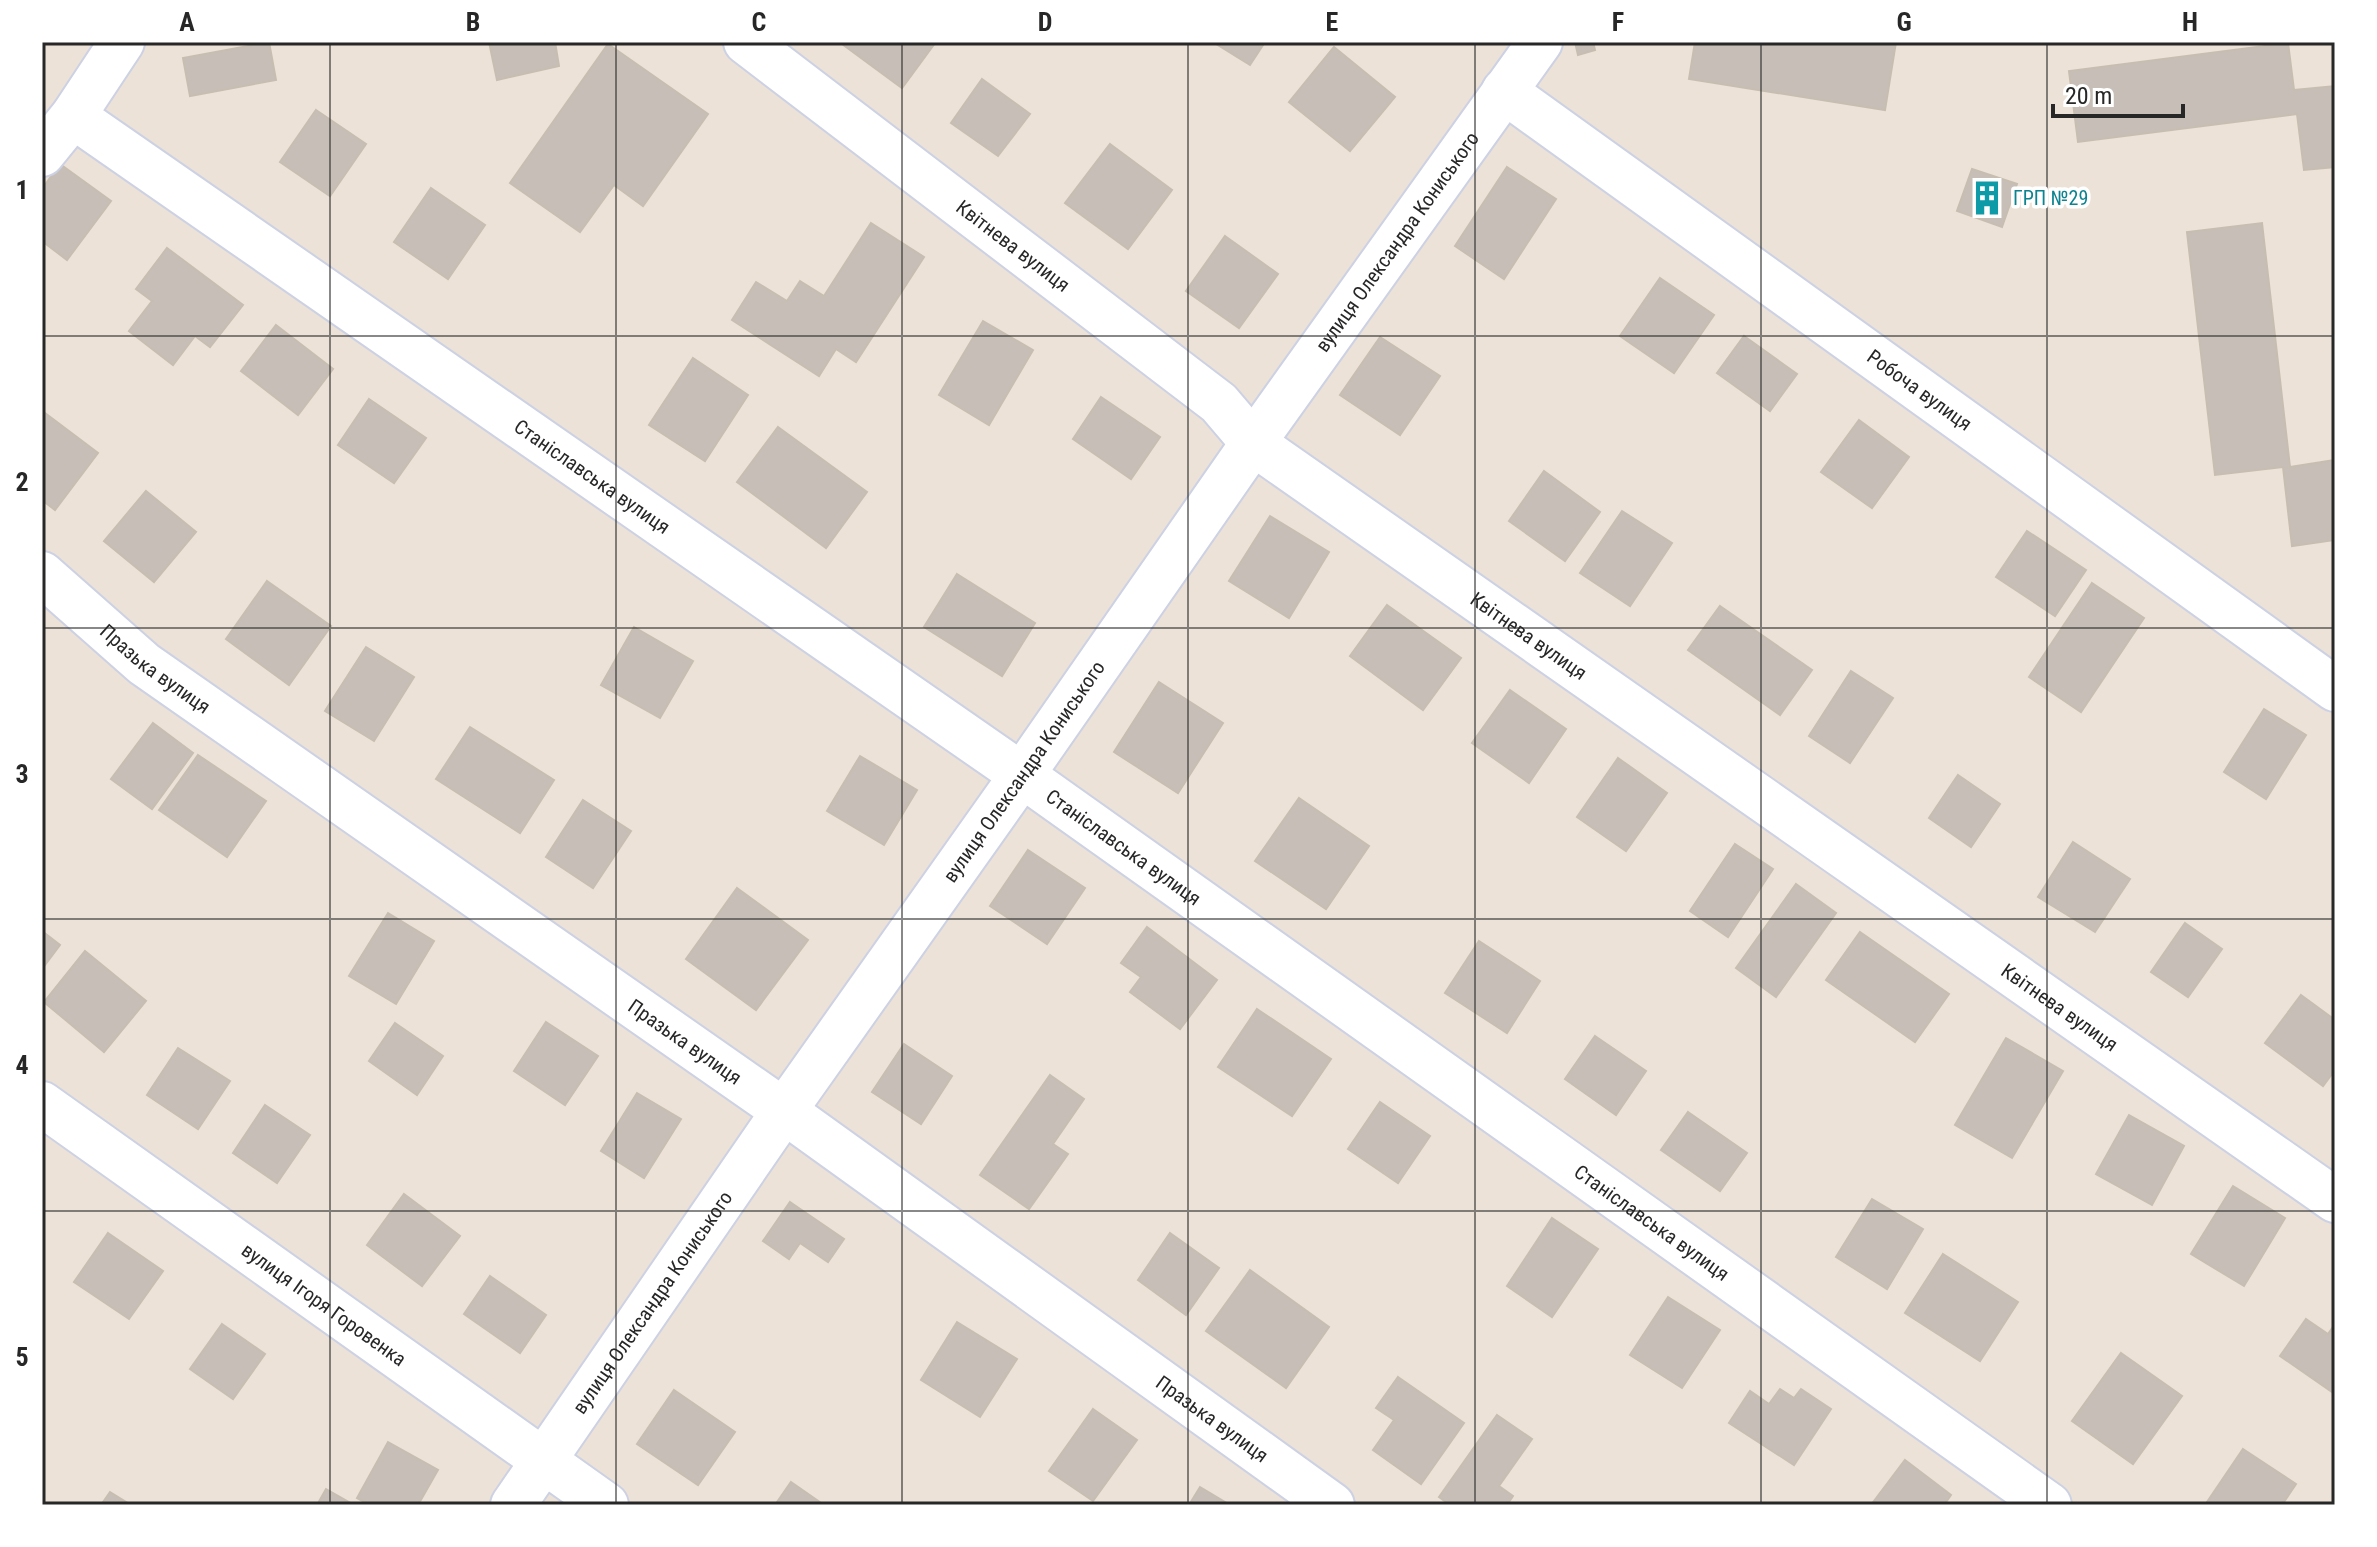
<svg xmlns="http://www.w3.org/2000/svg" width="2377" height="1547" font-family="'Roboto Condensed',sans-serif">
	<rect width="100%" height="100%" fill="#ece2d7"/>
	<g fill="#c7bfb7" stroke="#c7beb1" stroke-width="2">
		<polygon points="269,42 276,80 190,96 183,58"/>
		<polygon points="489,42 555,42 559,66 497,80"/>
		<polygon points="843,42 933,42 935,43 902,88 842,44"/>
		<polygon points="1213,42 1265,42 1250,65"/>
		<polygon points="1575,42 1593,42 1595,50 1578,55"/>
		<polygon points="1695,42 1896,42 1885,110 1689,79"/>
		<polygon points="2288,43 2294,90 2335,86 2335,167 2304,170 2297,114 2078,142 2069,71"/>
		<polygon points="608,44 708,114 643,206 614,185 580,232 510,183"/>
		<polygon points="1334,47 1395,97 1350,151 1289,102"/>
		<polygon points="982,79 1030,114 998,156 951,123"/>
		<polygon points="316,110 366,144 330,196 280,162"/>
		<polygon points="1110,144 1172,190 1128,249 1065,203"/>
		<polygon points="60,164 111,201 67,260 42,241 42,189"/>
		<polygon points="1507,167 1556,199 1504,279 1455,246"/>
		<polygon points="1972,169 2017,184 2002,227 1957,211"/>
		<polygon points="431,188 485,225 448,279 394,242"/>
		<polygon points="871,223 924,257 856,362 836,349 819,376 732,320 756,282 787,301 800,281 824,296"/>
		<polygon points="2262,223 2290,467 2335,460 2335,540 2292,546 2283,467 2215,475 2187,232"/>
		<polygon points="1225,236 1278,274 1239,328 1186,291"/>
		<polygon points="167,248 243,305 210,347 195,336 173,365 129,331 152,301 136,289"/>
		<polygon points="1660,278 1714,315 1674,373 1620,336"/>
		<polygon points="983,321 1033,350 989,425 939,395"/>
		<polygon points="276,325 333,369 298,415 241,371"/>
		<polygon points="1744,336 1797,374 1770,411 1717,373"/>
		<polygon points="1380,337 1440,376 1400,435 1340,395"/>
		<polygon points="693,358 748,395 705,461 649,425"/>
		<polygon points="1101,397 1160,437 1131,479 1073,439"/>
		<polygon points="369,399 426,438 394,483 338,445"/>
		<polygon points="45,413 98,453 55,510 42,500 42,417"/>
		<polygon points="1859,420 1909,457 1872,508 1821,472"/>
		<polygon points="778,427 867,492 826,548 737,482"/>
		<polygon points="1544,471 1600,512 1565,561 1509,521"/>
		<polygon points="146,491 196,532 154,582 104,541"/>
		<polygon points="1622,511 1672,543 1630,606 1580,573"/>
		<polygon points="1270,516 1329,552 1289,618 1229,581"/>
		<polygon points="2027,531 2086,570 2055,616 1996,577"/>
		<polygon points="957,574 1035,623 1002,676 924,627"/>
		<polygon points="267,581 331,626 289,685 226,639"/>
		<polygon points="2092,583 2144,618 2081,712 2029,677"/>
		<polygon points="1387,605 1461,658 1423,710 1350,656"/>
		<polygon points="1720,606 1812,670 1780,715 1688,650"/>
		<polygon points="634,627 693,661 660,718 601,685"/>
		<polygon points="366,647 414,677 374,741 325,711"/>
		<polygon points="1851,671 1893,698 1850,763 1809,736"/>
		<polygon points="1159,682 1223,723 1178,793 1114,752"/>
		<polygon points="1510,690 1566,729 1529,783 1472,743"/>
		<polygon points="2264,709 2306,735 2266,799 2224,772"/>
		<polygon points="153,723 193,753 152,809 111,779"/>
		<polygon points="470,727 554,780 520,833 436,779"/>
		<polygon points="198,755 266,801 227,857 159,810"/>
		<polygon points="860,756 917,790 884,845 827,811"/>
		<polygon points="1618,758 1667,793 1626,851 1577,817"/>
		<polygon points="1958,775 2000,804 1971,847 1929,818"/>
		<polygon points="1299,798 1369,846 1326,909 1255,861"/>
		<polygon points="583,800 631,831 593,888 546,857"/>
		<polygon points="2073,842 2130,879 2095,932 2038,897"/>
		<polygon points="1735,844 1773,869 1728,937 1690,911"/>
		<polygon points="1028,850 1085,888 1047,944 990,906"/>
		<polygon points="1796,884 1836,913 1776,997 1736,968"/>
		<polygon points="737,888 808,940 756,1010 686,959"/>
		<polygon points="388,913 434,941 396,1004 349,976"/>
		<polygon points="2185,923 2222,949 2188,997 2151,972"/>
		<polygon points="1147,927 1217,980 1180,1029 1130,992 1141,977 1121,963"/>
		<polygon points="42,931 60,945 42,969"/>
		<polygon points="1860,932 1949,994 1915,1042 1826,980"/>
		<polygon points="1479,941 1540,981 1507,1033 1445,993"/>
		<polygon points="85,951 146,1001 104,1052 44,1002"/>
		<polygon points="2301,995 2335,1020 2335,1070 2323,1086 2265,1043"/>
		<polygon points="1257,1009 1331,1059 1292,1116 1218,1067"/>
		<polygon points="546,1022 598,1056 565,1105 514,1071"/>
		<polygon points="395,1023 443,1056 417,1095 369,1061"/>
		<polygon points="1595,1036 1646,1071 1616,1115 1565,1079"/>
		<polygon points="2006,1038 2063,1071 2012,1158 1955,1125"/>
		<polygon points="904,1044 952,1076 921,1124 872,1092"/>
		<polygon points="178,1048 230,1081 198,1129 147,1095"/>
		<polygon points="1050,1075 1084,1099 1053,1144 1068,1154 1029,1209 980,1175"/>
		<polygon points="637,1093 681,1119 644,1178 601,1151"/>
		<polygon points="1380,1102 1430,1136 1398,1183 1348,1149"/>
		<polygon points="265,1105 310,1135 277,1183 233,1153"/>
		<polygon points="1688,1112 1747,1153 1720,1191 1661,1150"/>
		<polygon points="2129,1115 2184,1146 2152,1205 2096,1174"/>
		<polygon points="2233,1186 2285,1218 2244,1286 2191,1254"/>
		<polygon points="404,1194 460,1236 422,1286 367,1245"/>
		<polygon points="1872,1199 1923,1229 1887,1289 1836,1257"/>
		<polygon points="790,1202 844,1239 828,1262 800,1243 789,1259 763,1241"/>
		<polygon points="1552,1218 1598,1249 1552,1317 1507,1286"/>
		<polygon points="108,1233 163,1271 129,1319 74,1282"/>
		<polygon points="1170,1233 1219,1268 1186,1315 1138,1280"/>
		<polygon points="1943,1254 2018,1302 1980,1361 1905,1313"/>
		<polygon points="1250,1270 1329,1327 1286,1388 1206,1331"/>
		<polygon points="490,1276 546,1315 520,1353 464,1314"/>
		<polygon points="1668,1297 1720,1330 1682,1388 1630,1355"/>
		<polygon points="2306,1319 2328,1334 2335,1324 2335,1394 2280,1356"/>
		<polygon points="957,1322 1017,1359 980,1417 921,1380"/>
		<polygon points="222,1324 265,1354 233,1399 190,1369"/>
		<polygon points="2121,1353 2182,1396 2133,1464 2072,1421"/>
		<polygon points="1398,1377 1464,1423 1421,1484 1373,1450 1394,1420 1376,1408"/>
		<polygon points="1780,1389 1794,1398 1801,1389 1831,1409 1794,1465 1729,1423 1750,1391 1769,1404"/>
		<polygon points="674,1390 735,1432 698,1485 637,1444"/>
		<polygon points="1093,1409 1137,1440 1093,1501 1049,1471"/>
		<polygon points="1497,1415 1532,1439 1499,1486 1513,1496 1507,1505 1450,1505 1439,1497"/>
		<polygon points="388,1442 438,1470 418,1505 370,1505 357,1498"/>
		<polygon points="2243,1449 2296,1484 2282,1505 2205,1505"/>
		<polygon points="1905,1460 1951,1495 1944,1505 1871,1505"/>
		<polygon points="791,1482 824,1505 775,1505"/>
		<polygon points="1200,1487 1230,1505 1189,1505"/>
		<polygon points="326,1489 354,1505 317,1505"/>
		<polygon points="110,1492 131,1505 101,1505"/>
	</g>
	<g fill="none" stroke-linecap="round" stroke-linejoin="round">
		<g stroke="#ccd1e3" stroke-width="48">
			<g id="minor">
				<path id="s1" d="M746,42L1219,403L1253,443L2335,1200"/>
				<path id="s2" d="M1504,91L2335,689"/>
				<path id="s3" d="M73,116L1022,775L2049,1505"/>
				<polyline points="42,154 73,116 122,42"/>
				<path id="s4" d="M42,574L144,664L784,1111L1332,1505"/>
				<path id="s5" d="M42,1104L606,1505"/>
				<path id="s6" d="M513,1505L784,1111L1022,775L1253,443L1540,42"/>
			</g>
		</g>
		<use href="#minor" stroke="#fff" stroke-width="44"/>
	</g>
	<path fill="none" stroke="#272727" stroke-width="2" stroke-opacity="0.55" d="M330,42V1505M616,42V1505M902,42V1505M1188,42V1505M1475,42V1505M1761,42V1505M2047,42V1505M42,336H2335M42,628H2335M42,919H2335M42,1211H2335"/>
	<defs>
		<g id="building-bare" transform="scale(2.76)"><path d="M-4-6H4V6H1V3H-1V6H-4ZM-2.5-4.3h1.7v1.8h-1.7ZM.8-4.3h1.7v1.8H.8ZM-2.5-1h1.7V.8h-1.7ZM.8-1h1.7V.8H.8Z" fill="#0f9aa8" stroke="#fff" stroke-width="2.5" paint-order="stroke"/></g>
	</defs>
	<g fill-rule="evenodd">
		<use href="#building-bare" x="1987" y="198"/>
	</g>
	<g text-anchor="middle" dominant-baseline="central" stroke-width="7" stroke-linejoin="round" paint-order="stroke">
		<g font-size="20" fill="#0d838f" stroke="#fff" text-anchor="start">
			<text x="2013" y="198">ГРП №29</text>
		</g>
		<g font-size="20" fill="#272727" stroke="#fff">
			<text stroke="none"><textPath href="#s6" startOffset="1542">вулиця Олександра Кониського</textPath></text>
			<text stroke="none"><textPath href="#s1" startOffset="336">Квітнева вулиця</textPath></text>
			<text stroke="none"><textPath href="#s2" startOffset="512">Робоча вулиця</textPath></text>
			<text stroke="none"><textPath href="#s3" startOffset="632">Станіславська вулиця</textPath></text>
			<text stroke="none"><textPath href="#s1" startOffset="984">Квітнева вулиця</textPath></text>
			<text stroke="none"><textPath href="#s4" startOffset="148">Празька вулиця</textPath></text>
			<text stroke="none"><textPath href="#s6" startOffset="894">вулиця Олександра Кониського</textPath></text>
			<text stroke="none"><textPath href="#s3" startOffset="1280">Станіславська вулиця</textPath></text>
			<text stroke="none"><textPath href="#s1" startOffset="1632">Квітнева вулиця</textPath></text>
			<text stroke="none"><textPath href="#s4" startOffset="796">Празька вулиця</textPath></text>
			<text stroke="none"><textPath href="#s3" startOffset="1928">Станіславська вулиця</textPath></text>
			<text stroke="none"><textPath href="#s6" startOffset="246">вулиця Олександра Кониського</textPath></text>
			<text stroke="none"><textPath href="#s5" startOffset="346">вулиця Ігоря Горовенка</textPath></text>
			<text stroke="none"><textPath href="#s4" startOffset="1444">Празька вулиця</textPath></text>
		</g>
	</g>
	<rect width="2377" height="1547" fill="none" stroke="#ffffff" stroke-width="88"/>
	<path d="M2053 104v12h130v-12" fill="none" stroke="#272727" stroke-width="4"/>
	<text x="2065" y="104" font-size="24" fill="#272727" stroke="#ffffff" stroke-width="6" paint-order="stroke">20 m</text>
	<rect x="44" y="44" width="2289" height="1459" fill="none" stroke="#272727" stroke-width="3"/>
	<g font-size="26" text-anchor="middle" font-weight="bold" fill="#272727">
		<text x="187" y="31">A</text>
		<text x="473" y="31">B</text>
		<text x="759" y="31">C</text>
		<text x="1045" y="31">D</text>
		<text x="1332" y="31">E</text>
		<text x="1618" y="31">F</text>
		<text x="1904" y="31">G</text>
		<text x="2190" y="31">H</text>
		<text x="22" y="199">1</text>
		<text x="22" y="491">2</text>
		<text x="22" y="783">3</text>
		<text x="22" y="1074">4</text>
		<text x="22" y="1366">5</text>
	</g>
</svg>
